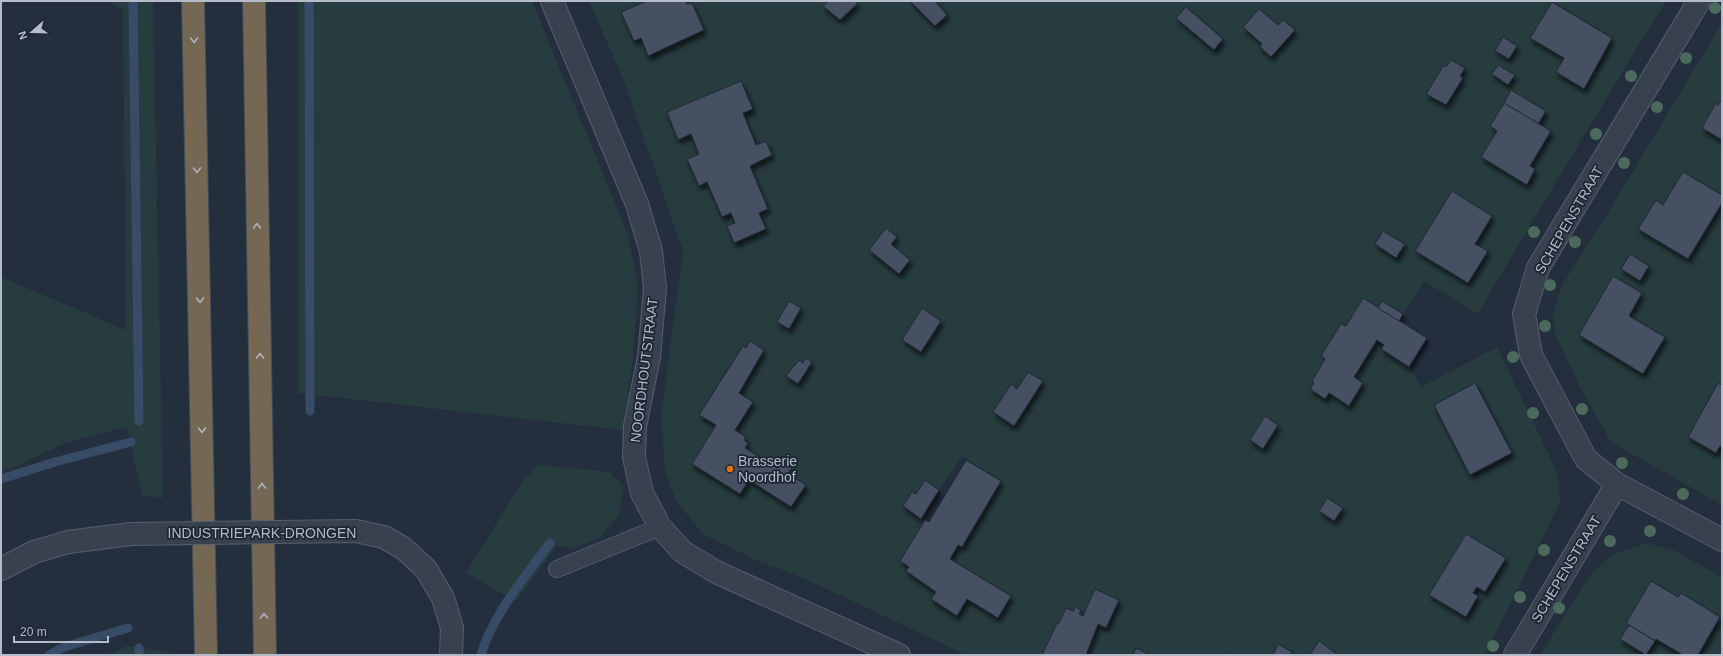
<svg xmlns="http://www.w3.org/2000/svg" width="1723" height="656" font-family="Arial,sans-serif">
	<defs>
		<filter id="shadow"><feDropShadow dx="2.5" dy="4.5" stdDeviation="2" flood-color="#0009"/></filter>
	</defs>
	<rect width="100%" height="100%" fill="#242f3e"/>
	<g fill="#263c3f" fill-rule="evenodd">
		<polygon points="109,1 153,1 163,498 142,495 127,427 68,442 1,473 1,277 126,330 123,10"/>
		<polygon points="298,1 532,1 628,235 638,285 633,357 623,430 298,393"/>
		<path d="M589,1H647L621,12L634,41L641,38L649,55L704,30L692,3L687,4L686,1H1666C1602,105 1539,209 1478,314L1424,281L1403,314L1382,301L1378,308L1363,298L1346,326L1341,324L1321,356L1325,359L1312,381L1314,383L1310,390L1325,399L1329,393L1349,406L1363,383L1354,377L1377,340L1384,345L1381,349L1409,367L1421,387L1497,347L1557,472L1560,503L1485,655H1290L1292,651L1278,645L1273,655H1231L1228,653L1226,655H1150L1136,648L1133,655H1086L1098,624L1106,628L1119,601L1095,589L1083,616L1079,614L1081,610L1075,607L1073,611L1059,623H1057L1042,655H966L844,597L787,571L760,562L703,534L676,501L665,471L661,416L683,251L624,81ZM1552,2L1612,38L1584,89L1556,72L1564,58L1530,38ZM1503,37L1517,46L1509,59L1495,51ZM741,81L753,108L743,113L756,145L766,141L772,154L750,166L768,209L759,213L766,229L735,243V223L731,213L707,182L699,186L687,159L699,154L691,134L678,139L667,112ZM1511,90L1538,124L1530,166L1535,169L1527,185L1481,157L1497,131L1490,126ZM1452,191L1475,244L1488,251L1468,283L1415,251ZM1383,231L1405,244L1397,257L1375,244ZM750,341L764,351L739,393L753,402L735,430L746,437L744,440L748,443L745,448L777,468L781,461L792,468L788,474L806,485L792,507L749,480L740,494L692,464L716,425L699,414L742,346L746,348ZM1028,372L1043,381L1014,426L993,412L1011,385L1017,389ZM1475,383L1512,453L1471,475L1434,405ZM962,456L1001,482L962,547L958,545L950,559L967,599L957,615L931,600L936,592L907,572L909,567L900,561L925,520L907,510L908,508L903,506L912,492L916,494L925,481L939,490ZM1466,534L1506,558L1485,592L1477,587L1473,593L1478,597L1466,617L1429,595Z"/>
		<path d="M1722,23V195L1683,172L1663,205L1656,200L1638,229L1688,259L1722,203V385L1717,383L1688,437L1716,453L1720,446L1722,448V505L1611,442L1579,385L1555,334L1553,315L1562,285L1598,229ZM1630,255L1649,266L1640,281L1621,269ZM1613,276L1642,293L1629,316L1665,337L1643,373L1579,335Z"/>
		<polygon points="539,465 609,472 624,486 619,514 601,537 573,548 557,545 516,601 466,573 523,480"/>
		<polygon points="1645,543 1673,550 1722,577 1722,655 1698,655 1720,617 1681,593 1678,597 1651,581 1626,623 1629,625 1620,639 1646,655 1656,639 1683,655 1540,655 1590,575 1612,555"/>
		<polygon points="127,646 170,652 170,655 93,655 115,652"/>
	</g>
	<g fill="none" stroke-linecap="round" stroke-linejoin="round">
		<g stroke="#394c67" stroke-width="9">
			<polyline points="133,1 139,421"/>
			<polyline points="309,1 310,411"/>
			<polyline points="1,479 55,462 131,442"/>
			<polyline points="139,648 139,655"/>
			<polyline points="49,655 64,647 128,628"/>
			<path d="M481,655C492,616 526,575 550,543"/>
		</g>
	</g>
	<g fill="#455162" stroke="#1f2835" filter="url(#shadow)">
		<polygon points="647,1 686,1 687,4 692,3 704,30 648,56 641,38 634,41 621,12"/>
		<polygon points="828,1 855,1 858,3 840,20 823,6"/>
		<polygon points="910,1 935,1 947,15 935,26"/>
		<polygon points="1552,2 1612,38 1584,89 1556,72 1564,58 1530,38"/>
		<polygon points="1186,7 1223,39 1214,50 1176,18"/>
		<polygon points="1259,9 1278,25 1283,20 1295,30 1271,57 1260,47 1262,44 1243,27"/>
		<polygon points="1503,37 1517,46 1509,59 1495,51"/>
		<polygon points="1451,60 1465,68 1460,76 1463,78 1446,105 1426,94 1444,65 1446,67"/>
		<polygon points="1498,65 1515,75 1508,85 1492,74"/>
		<polygon points="741,81 753,109 743,113 756,145 766,141 772,155 750,166 768,209 759,213 766,229 734,243 727,226 735,223 731,213 722,217 707,182 699,186 687,159 699,154 691,134 678,140 667,112"/>
		<polygon points="1511,90 1546,111 1538,124 1504,103"/>
		<polygon points="1722,99 1722,140 1702,128 1716,103 1718,105"/>
		<polygon points="1504,103 1551,131 1530,166 1535,169 1527,185 1481,157 1497,131 1490,126"/>
		<polygon points="1683,172 1722,195 1722,203 1688,259 1638,229 1656,200 1663,205"/>
		<polygon points="1452,191 1492,216 1475,244 1488,251 1468,283 1415,251"/>
		<polygon points="886,228 897,237 891,244 910,260 899,274 869,250"/>
		<polygon points="1383,231 1405,244 1396,258 1375,244"/>
		<polygon points="1630,254 1649,266 1640,281 1621,269"/>
		<polygon points="1613,276 1642,293 1629,316 1665,337 1643,374 1579,335"/>
		<polygon points="1363,298 1427,338 1409,367 1381,349 1384,345 1377,340 1354,377 1363,383 1349,406 1329,393 1325,399 1310,389 1314,383 1312,381 1325,359 1321,356 1341,324 1346,326"/>
		<polygon points="789,301 801,308 789,329 777,322"/>
		<polygon points="1382,301 1403,314 1399,321 1378,308"/>
		<polygon points="922,308 941,321 921,352 902,340"/>
		<polygon points="750,341 764,350 739,393 753,402 735,430 746,437 744,440 748,443 745,448 777,468 780,461 792,468 788,474 806,485 791,507 749,480 740,494 692,464 716,425 699,415 743,346 746,348"/>
		<polygon points="806,358 812,362 798,384 786,376 799,360 803,363"/>
		<polygon points="1028,372 1043,381 1014,426 993,412 1011,384 1017,389"/>
		<polygon points="1475,383 1512,453 1470,475 1434,405"/>
		<polygon points="1718,383 1722,385 1722,448 1720,446 1716,453 1688,437"/>
		<polygon points="1265,416 1278,425 1263,449 1250,440"/>
		<polygon points="966,460 1001,481 962,547 958,545 950,559 1011,596 998,618 967,599 957,616 931,599 936,592 906,571 909,567 900,561 925,520 929,522"/>
		<polygon points="925,480 939,490 921,519 903,506 912,492 916,494"/>
		<polygon points="1327,498 1343,508 1334,521 1319,511"/>
		<polygon points="1466,534 1506,558 1485,592 1477,587 1473,593 1478,596 1466,617 1429,595"/>
		<polygon points="1651,581 1678,597 1681,593 1720,617 1698,655 1683,655 1656,639 1655,641 1626,623"/>
		<polygon points="1095,589 1119,600 1106,628 1098,624 1086,655 1042,655 1057,623 1059,623 1066,608 1073,611 1075,607 1081,610 1079,614 1083,616"/>
		<polygon points="1629,625 1655,641 1646,655 1620,639"/>
		<polygon points="1319,641 1338,655 1314,655 1311,653"/>
		<polygon points="1278,644 1292,652 1290,655 1273,655"/>
		<polygon points="1136,648 1150,655 1133,655"/>
	</g>
	<g fill="none" stroke-linecap="round" stroke-linejoin="round">
		<g stroke="#565f6c" stroke-width="18">
			<polyline id="service" points="557,569 660,527"/>
		</g>
		<g stroke="#565f6c" stroke-width="24">
			<g id="minor">
				<polyline points="552,1 637,204 651,251 655,288 649,357 635,426 634,457 642,493 660,527 683,552 716,572 899,655"/>
				<polyline points="1617,484 1722,540"/>
				<polyline points="1515,655 1617,484 1586,459 1531,355 1524,314 1538,268 1699,1"/>
			</g>
		</g>
		<g stroke="#565f6c" stroke-width="24">
			<g id="tertiary">
				<polyline points="403,548 426,569 443,598 452,628 451,655"/>
				<polyline points="1,569 34,552 68,542 131,534"/>
			</g>
		</g>
		<g stroke="#434c59" stroke-width="24">
			<g id="motorway">
				<polyline points="193,1 206,655"/>
				<polyline points="254,1 265,655"/>
			</g>
		</g>
		<use href="#service" stroke="#38414e" stroke-width="16"/>
		<use href="#minor" stroke="#38414e" stroke-width="22"/>
		<use href="#tertiary" stroke="#38414e" stroke-width="22"/>
		<use href="#motorway" stroke="#746855" stroke-width="22"/>
		<g stroke="#565f6c" stroke-width="24" stroke-linecap="butt">
			<polyline id="tertiary-bridge" points="131,534 356,531 384,537 403,548"/>
		</g>
		<use href="#tertiary-bridge" stroke="#38414e" stroke-width="22"/>
	</g>
	<g fill="#4b6a5d">
		<circle cx="1715" cy="8" r="6"/>
		<circle cx="1686" cy="58" r="6"/>
		<circle cx="1631" cy="76" r="6"/>
		<circle cx="1657" cy="107" r="6"/>
		<circle cx="1596" cy="134" r="6"/>
		<circle cx="1624" cy="163" r="6"/>
		<circle cx="1534" cy="232" r="6"/>
		<circle cx="1575" cy="242" r="6"/>
		<circle cx="1550" cy="285" r="6"/>
		<circle cx="1545" cy="326" r="6"/>
		<circle cx="1513" cy="357" r="6"/>
		<circle cx="1582" cy="409" r="6"/>
		<circle cx="1533" cy="413" r="6"/>
		<circle cx="1622" cy="463" r="6"/>
		<circle cx="1683" cy="494" r="6"/>
		<circle cx="1650" cy="531" r="6"/>
		<circle cx="1610" cy="541" r="6"/>
		<circle cx="1544" cy="550" r="6"/>
		<circle cx="1520" cy="597" r="6"/>
		<circle cx="1559" cy="608" r="6"/>
		<circle cx="1493" cy="646" r="6"/>
	</g>
	<defs><path id="oneway-chevron" d="M-2-3.5L2.5 0L-2 3.5" fill="none" stroke-width="1.6" stroke-linecap="round" stroke-linejoin="round"/></defs>
	<g stroke="#aeb4bd">
		<use href="#oneway-chevron" transform="translate(194 40) rotate(89)"/>
		<use href="#oneway-chevron" transform="translate(197 170) rotate(89)"/>
		<use href="#oneway-chevron" transform="translate(257 226) rotate(-91)"/>
		<use href="#oneway-chevron" transform="translate(200 300) rotate(89)"/>
		<use href="#oneway-chevron" transform="translate(260 356) rotate(-91)"/>
		<use href="#oneway-chevron" transform="translate(202 430) rotate(89)"/>
		<use href="#oneway-chevron" transform="translate(262 486) rotate(-91)"/>
		<use href="#oneway-chevron" transform="translate(264 616) rotate(-91)"/>
	</g>
	<circle fill="#e8710a" stroke="#1d2633" stroke-width="1.5" cx="730" cy="469" r="4"/>
	<g text-anchor="middle" dominant-baseline="central" stroke-width="3.5" stroke-linejoin="round" paint-order="stroke">
		<g font-size="14" fill="#b4bcc9" stroke="#1d2633">
			<text transform="translate(1569 220) rotate(-60)">SCHEPENSTRAAT</text>
			<text transform="translate(644 370) rotate(-83)">NOORDHOUTSTRAAT</text>
			<text x="262" y="533">INDUSTRIEPARK-DRONGEN</text>
			<text transform="translate(1566 569) rotate(-59)">SCHEPENSTRAAT</text>
		</g>
		<g font-size="14" fill="#b4bcc9" stroke="#1d2633" text-anchor="start">
			<text x="738" y="461">Brasserie<tspan x="738" dy="16">Noordhof</tspan></text>
		</g>
	</g>
	<rect width="1723" height="656" fill="none" stroke="#b4bcc9" stroke-width="4"/>
	<g transform="translate(32 32) rotate(250)" stroke="#1d2633" stroke-width="3" paint-order="stroke">
	<path d="M0-3L7 15L0 10L-7 15Z" fill="#b4bcc9"/>
	<text y="-6" font-size="11" font-weight="bold" text-anchor="middle" fill="#b4bcc9">N</text>
	</g>
	<path d="M14 636v6h94v-6" fill="none" stroke="#b4bcc9" stroke-width="2"/>
	<text x="20" y="636" font-size="12" fill="#b4bcc9" stroke="#1d2633" stroke-width="3" paint-order="stroke">20 m</text>
</svg>
